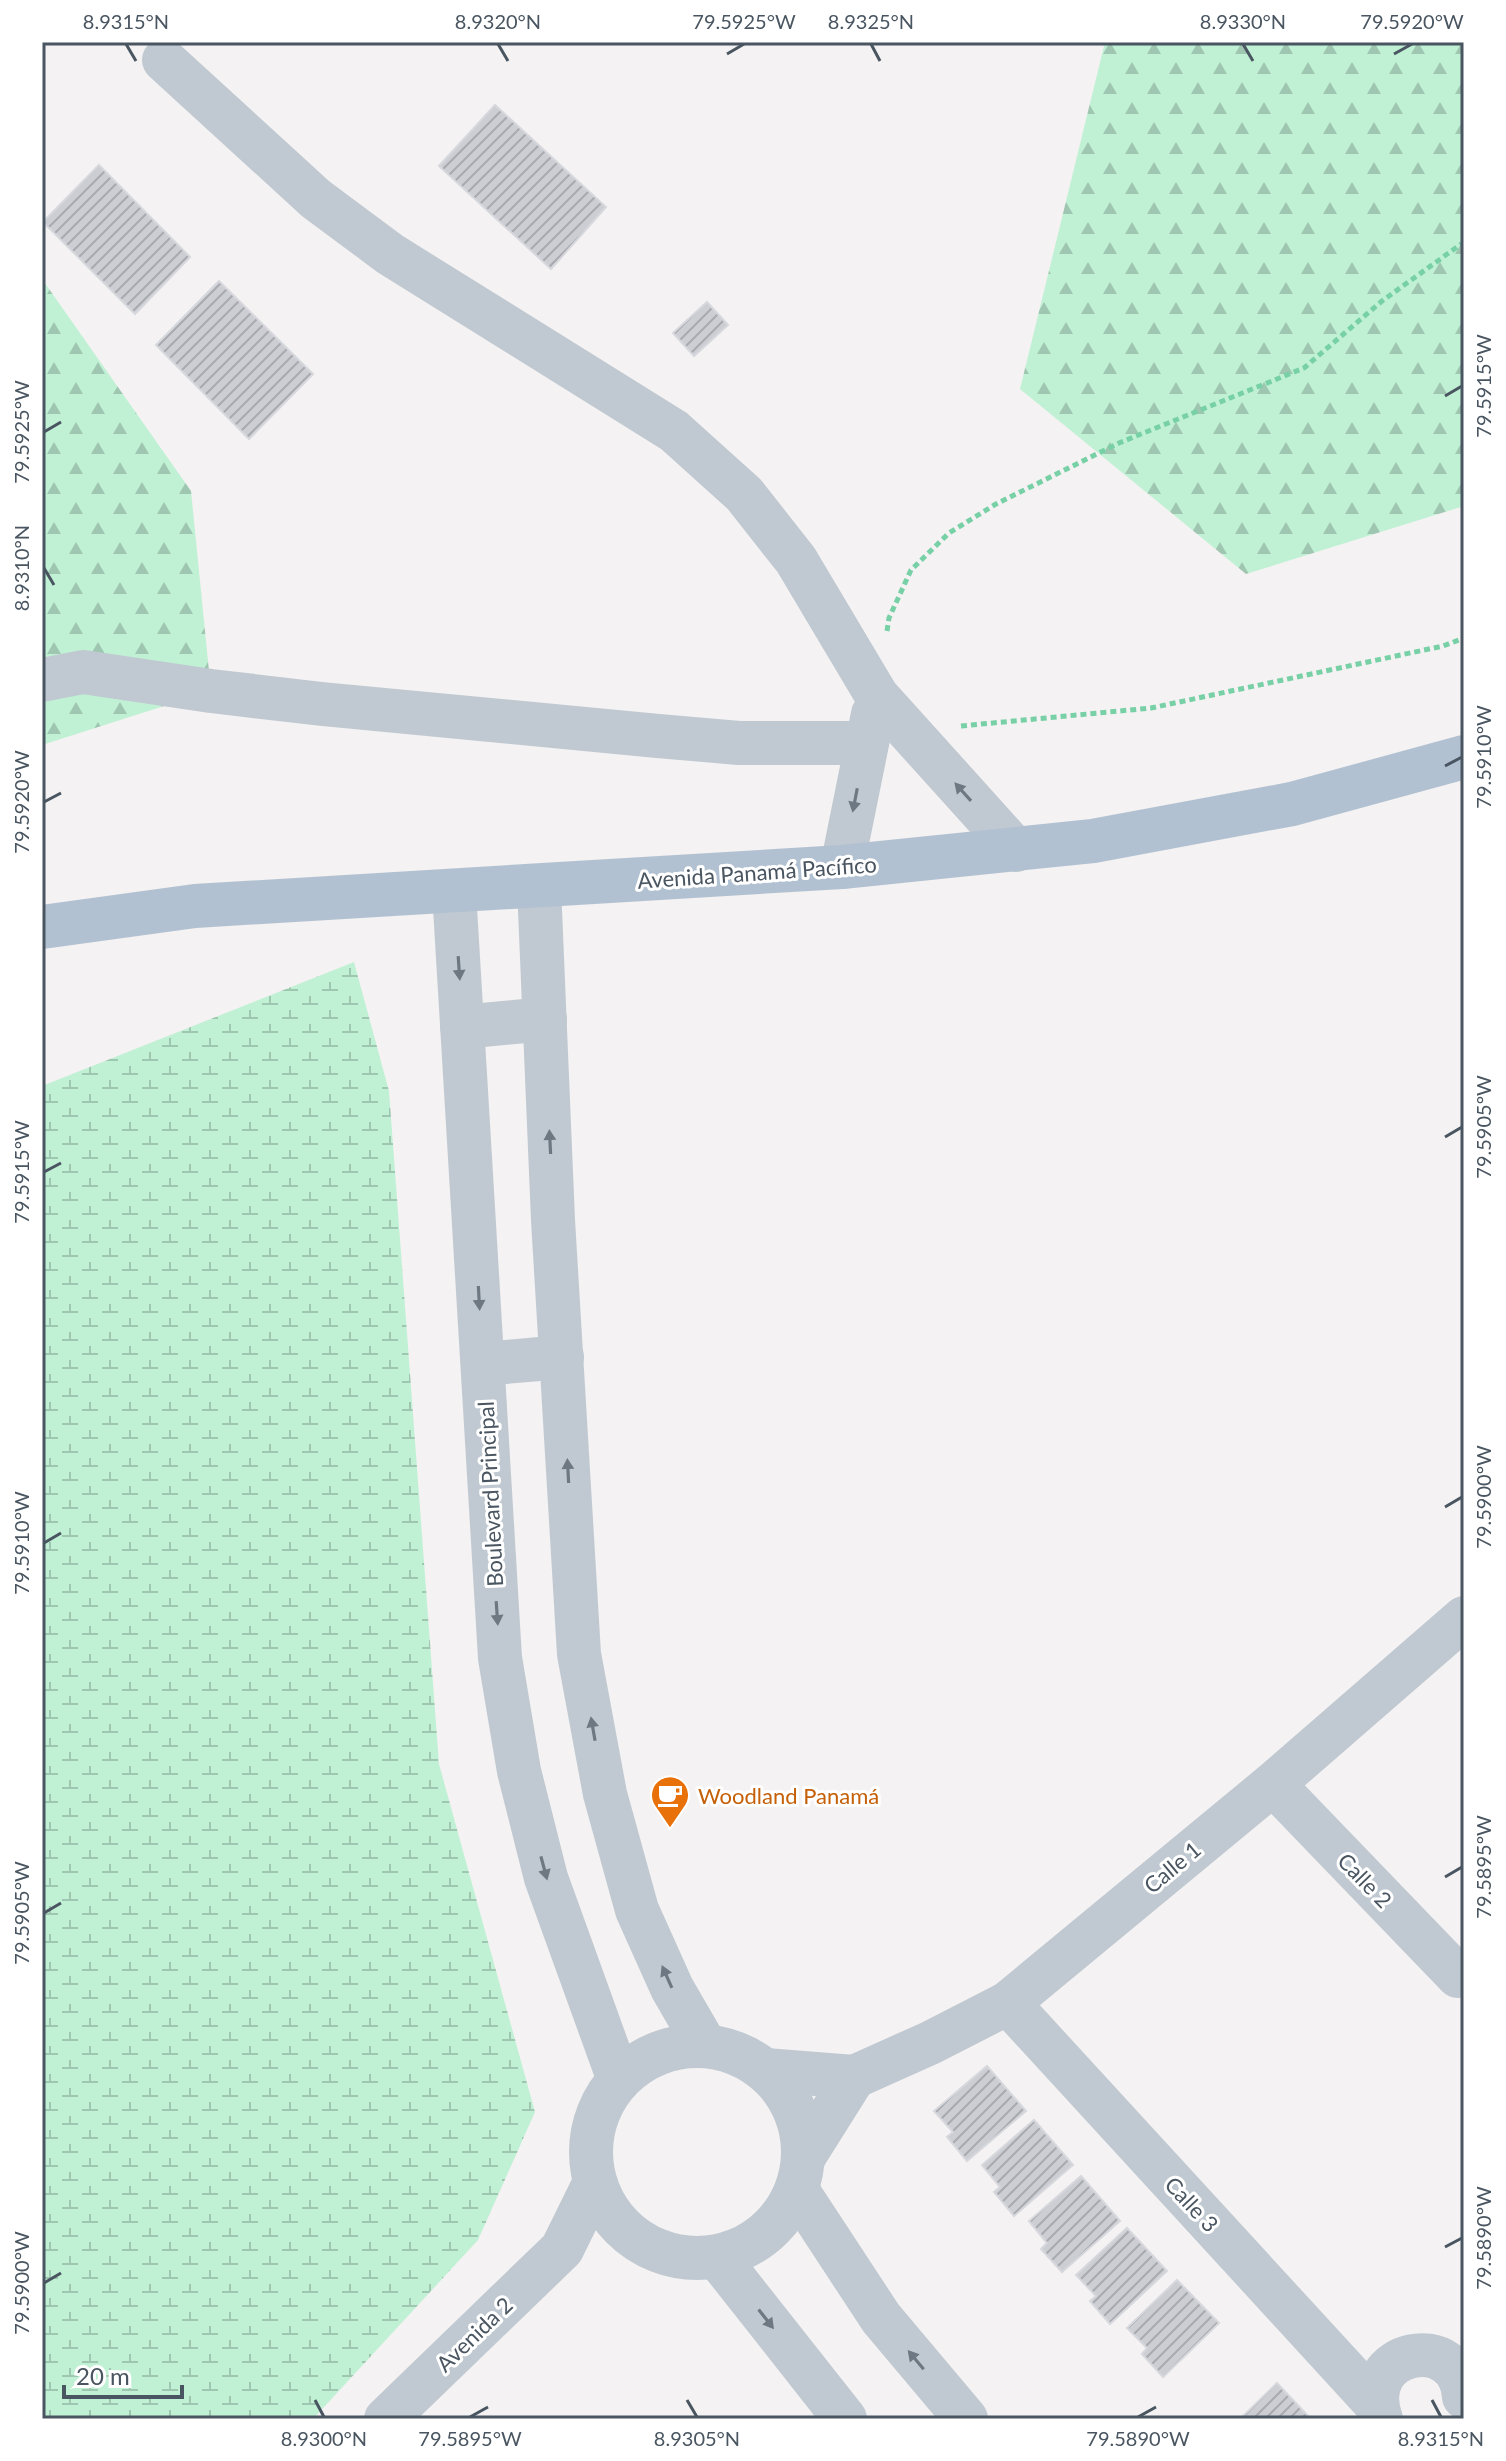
<svg xmlns="http://www.w3.org/2000/svg" width="1506" height="2461" font-family="Lato,sans-serif">
	<defs>
		<pattern id="forest-firs" width="22" height="20" patternUnits="userSpaceOnUse" patternTransform="scale(2)"><rect width="22" height="20" fill="#c1f1d5"/><path d="M5 1l3.5 6h-7zM16 11l3.5 6h-7z" fill="#9fc6b0"/></pattern>
		<pattern id="wetland-marsh" width="20" height="14" patternUnits="userSpaceOnUse" patternTransform="scale(2)"><rect width="20" height="14" fill="#c1f1d5"/><path d="M1 5h8M5 5V1M11 12h8M15 12V8" fill="none" stroke="#9fc6b0"/></pattern>
		<pattern id="building-hatch" width="6" height="6" patternUnits="userSpaceOnUse" patternTransform="scale(2)"><rect width="6" height="6" fill="#ccced4"/><path d="M-1 1l2-2M0 6l6-6M5 7l2-2" fill="none" stroke="#a8aaaf"/></pattern>
	</defs>
	<rect width="100%" height="100%" fill="#f4f2f2"/>
	<g fill="url(#forest-firs)">
		<polygon points="1105,42 1464,42 1464,506 1246,574 1020,389"/>
		<polygon points="42,279 191,491 211,691 42,745"/>
	</g>
	<polygon fill="url(#wetland-marsh)" points="354,962 389,1091 439,1764 535,2112 478,2240 313,2419 42,2419 42,1086"/>
	<g fill="url(#building-hatch)" stroke="#d6d8dd" stroke-width="2">
		<polygon points="495,105 606,207 551,269 439,166"/>
		<polygon points="99,165 190,257 135,314 43,222"/>
		<polygon points="219,281 313,374 249,439 156,345"/>
		<polygon points="707,302 728,325 694,356 673,333"/>
		<polygon points="987,2066 1026,2111 967,2161 947,2137 953,2132 934,2111"/>
		<polygon points="1034,2120 1073,2165 1014,2216 994,2192 1000,2187 982,2165"/>
		<polygon points="1081,2176 1120,2221 1062,2272 1041,2249 1047,2243 1029,2221"/>
		<polygon points="1127,2228 1167,2271 1110,2324 1090,2301 1096,2296 1076,2275"/>
		<polygon points="1177,2280 1219,2323 1163,2377 1142,2354 1147,2348 1127,2328"/>
		<polygon points="1277,2383 1311,2419 1240,2419"/>
	</g>
	<g fill="none" stroke-linecap="round" stroke-linejoin="round">
		<g stroke="#78d0a7" stroke-width="5" stroke-dasharray="6 4" stroke-linecap="butt">
			<polyline points="887,631 889,618 911,570 949,533 996,504 1119,443 1304,368 1382,301 1464,242"/>
			<polyline points="961,726 1151,708 1443,646 1464,638"/>
		</g>
		<g stroke="#c0c9d1" stroke-width="44">
			<polyline points="164,60 316,199 390,254 674,431 744,494 796,560 877,696 1016,850"/>
			<polyline points="42,680 83,672 211,691 322,704 658,736 739,743 866,743"/>
			<polyline points="842,867 873,714"/>
			<polyline points="539,886 553,1220 579,1654 605,1794 637,1910 672,1988 705,2045"/>
			<polyline points="454,891 500,1658 519,1771 546,1878 619,2080"/>
			<polyline points="462,1027 545,1019"/>
			<polyline points="483,1364 562,1357"/>
			<polyline points="1273,1784 1458,1976"/>
			<polyline points="1008,2003 1377,2405"/>
			<circle cx="697" cy="2152" r="106"/>
			<polyline points="765,2070 854,2077 930,2043 1008,2003 1273,1784 1464,1618"/>
			<polyline points="803,2158 854,2077"/>
			<polyline points="797,2190 881,2318 966,2419"/>
			<polyline points="718,2258 845,2419"/>
			<polyline points="386,2419 562,2249 595,2182"/>
			<path d="M1381,2419C1356,2348 1460,2330 1464,2397"/>
		</g>
		<polyline stroke="#b2c1d1" stroke-width="44" points="42,927 195,906 842,867 1093,841 1292,804 1464,757"/>
	</g>
	<defs><path id="oneway-solid" d="M-6-.8H1V-3.2L6.5 0L1 3.2V.8H-6Z" transform="scale(2)"/></defs>
	<g fill="#6d7882">
		<use href="#oneway-solid" transform="translate(963 792) rotate(-132)"/>
		<use href="#oneway-solid" transform="translate(855 800) rotate(101)"/>
		<use href="#oneway-solid" transform="translate(459 968) rotate(86)"/>
		<use href="#oneway-solid" transform="translate(550 1142) rotate(-93)"/>
		<use href="#oneway-solid" transform="translate(479 1298) rotate(87)"/>
		<use href="#oneway-solid" transform="translate(568 1471) rotate(-93)"/>
		<use href="#oneway-solid" transform="translate(497 1613) rotate(86)"/>
		<use href="#oneway-solid" transform="translate(593 1729) rotate(-100)"/>
		<use href="#oneway-solid" transform="translate(544 1868) rotate(75)"/>
		<use href="#oneway-solid" transform="translate(667 1977) rotate(-114)"/>
		<use href="#oneway-solid" transform="translate(766 2319) rotate(52)"/>
		<use href="#oneway-solid" transform="translate(916 2360) rotate(-130)"/>
	</g>
	<path fill="none" stroke="#495560" stroke-width="3" d="M126,44L136,61M498,44L508,61M871,44L880,61M1243,44L1253,61M727,54L744,44M1394,54L1412,44M1445,396L1462,386M44,432L61,422M44,568L54,585M1445,766L1462,757M44,802L61,793M1445,1137L1462,1127M44,1172L61,1163M1445,1507L1462,1497M44,1543L61,1533M1445,1877L1462,1867M44,1913L61,1903M1445,2247L1462,2238M44,2283L61,2273M315,2400L324,2417M687,2400L697,2417M1432,2400L1441,2417M470,2417L488,2407M1138,2417L1156,2407"/>
	<defs>
		<g id="cafe-pin" transform="scale(2)"><path d="M0 17L-7.5 6A9.5 9.5 0 1 1 7.5 6Z" fill="#e8710a" stroke="#fff"/><path d="M-5.5-4.5H6V0H3Q3 3.5 0 3.5H-2.5Q-5.5 3.5-5.5 0ZM3-3.2v2h1.7v-2ZM-6 4.5H4V6H-6Z" fill="#fff"/></g>
	</defs>
	<g fill-rule="evenodd">
		<use href="#cafe-pin" x="670" y="1795"/>
	</g>
	<g text-anchor="middle" dominant-baseline="central" stroke-width="6" stroke-linejoin="round" paint-order="stroke">
		<g font-size="22" fill="#495560" stroke="#fff">
			<text transform="translate(757 872) rotate(-4)">Avenida Panamá Pacífico</text>
			<text transform="translate(490 1494) rotate(-93)">Boulevard Principal</text>
			<text transform="translate(1172 1867) rotate(-40)">Calle 1</text>
			<text transform="translate(1365 1880) rotate(46)">Calle 2</text>
			<text transform="translate(1192 2204) rotate(47)">Calle 3</text>
			<text transform="translate(474 2334) rotate(-44)">Avenida 2</text>
		</g>
		<g font-size="22" fill="#c56008" stroke="#fff" text-anchor="start">
			<text x="698" y="1795">Woodland Panamá</text>
		</g>
	</g>
	<rect width="1506" height="2461" fill="none" stroke="#ffffff" stroke-width="88"/>
	<path d="M64 2385v12h118v-12" fill="none" stroke="#495560" stroke-width="4"/>
	<text x="76" y="2385" font-size="24" fill="#495560" stroke="#ffffff" stroke-width="6" paint-order="stroke">20 m</text>
	<rect x="44" y="44" width="1418" height="2373" fill="none" stroke="#495560" stroke-width="3"/>
	<g font-size="20" text-anchor="middle" fill="#495560">
		<text x="126" y="29">8.9315°N</text>
		<text x="498" y="29">8.9320°N</text>
		<text x="744" y="29">79.5925°W</text>
		<text x="871" y="29">8.9325°N</text>
		<text x="1243" y="29">8.9330°N</text>
		<text x="1412" y="29">79.5920°W</text>
		<text transform="translate(1484 386) rotate(-90)" y="7">79.5915°W</text>
		<text transform="translate(22 432) rotate(-90)" y="7">79.5925°W</text>
		<text transform="translate(22 568) rotate(-90)" y="7">8.9310°N</text>
		<text transform="translate(1484 757) rotate(-90)" y="7">79.5910°W</text>
		<text transform="translate(22 802) rotate(-90)" y="7">79.5920°W</text>
		<text transform="translate(1484 1127) rotate(-90)" y="7">79.5905°W</text>
		<text transform="translate(22 1172) rotate(-90)" y="7">79.5915°W</text>
		<text transform="translate(1484 1497) rotate(-90)" y="7">79.5900°W</text>
		<text transform="translate(22 1543) rotate(-90)" y="7">79.5910°W</text>
		<text transform="translate(1484 1867) rotate(-90)" y="7">79.5895°W</text>
		<text transform="translate(22 1913) rotate(-90)" y="7">79.5905°W</text>
		<text transform="translate(1484 2238) rotate(-90)" y="7">79.5890°W</text>
		<text transform="translate(22 2283) rotate(-90)" y="7">79.5900°W</text>
		<text x="324" y="2446">8.9300°N</text>
		<text x="470" y="2446">79.5895°W</text>
		<text x="697" y="2446">8.9305°N</text>
		<text x="1138" y="2446">79.5890°W</text>
		<text x="1441" y="2446">8.9315°N</text>
	</g>
</svg>
